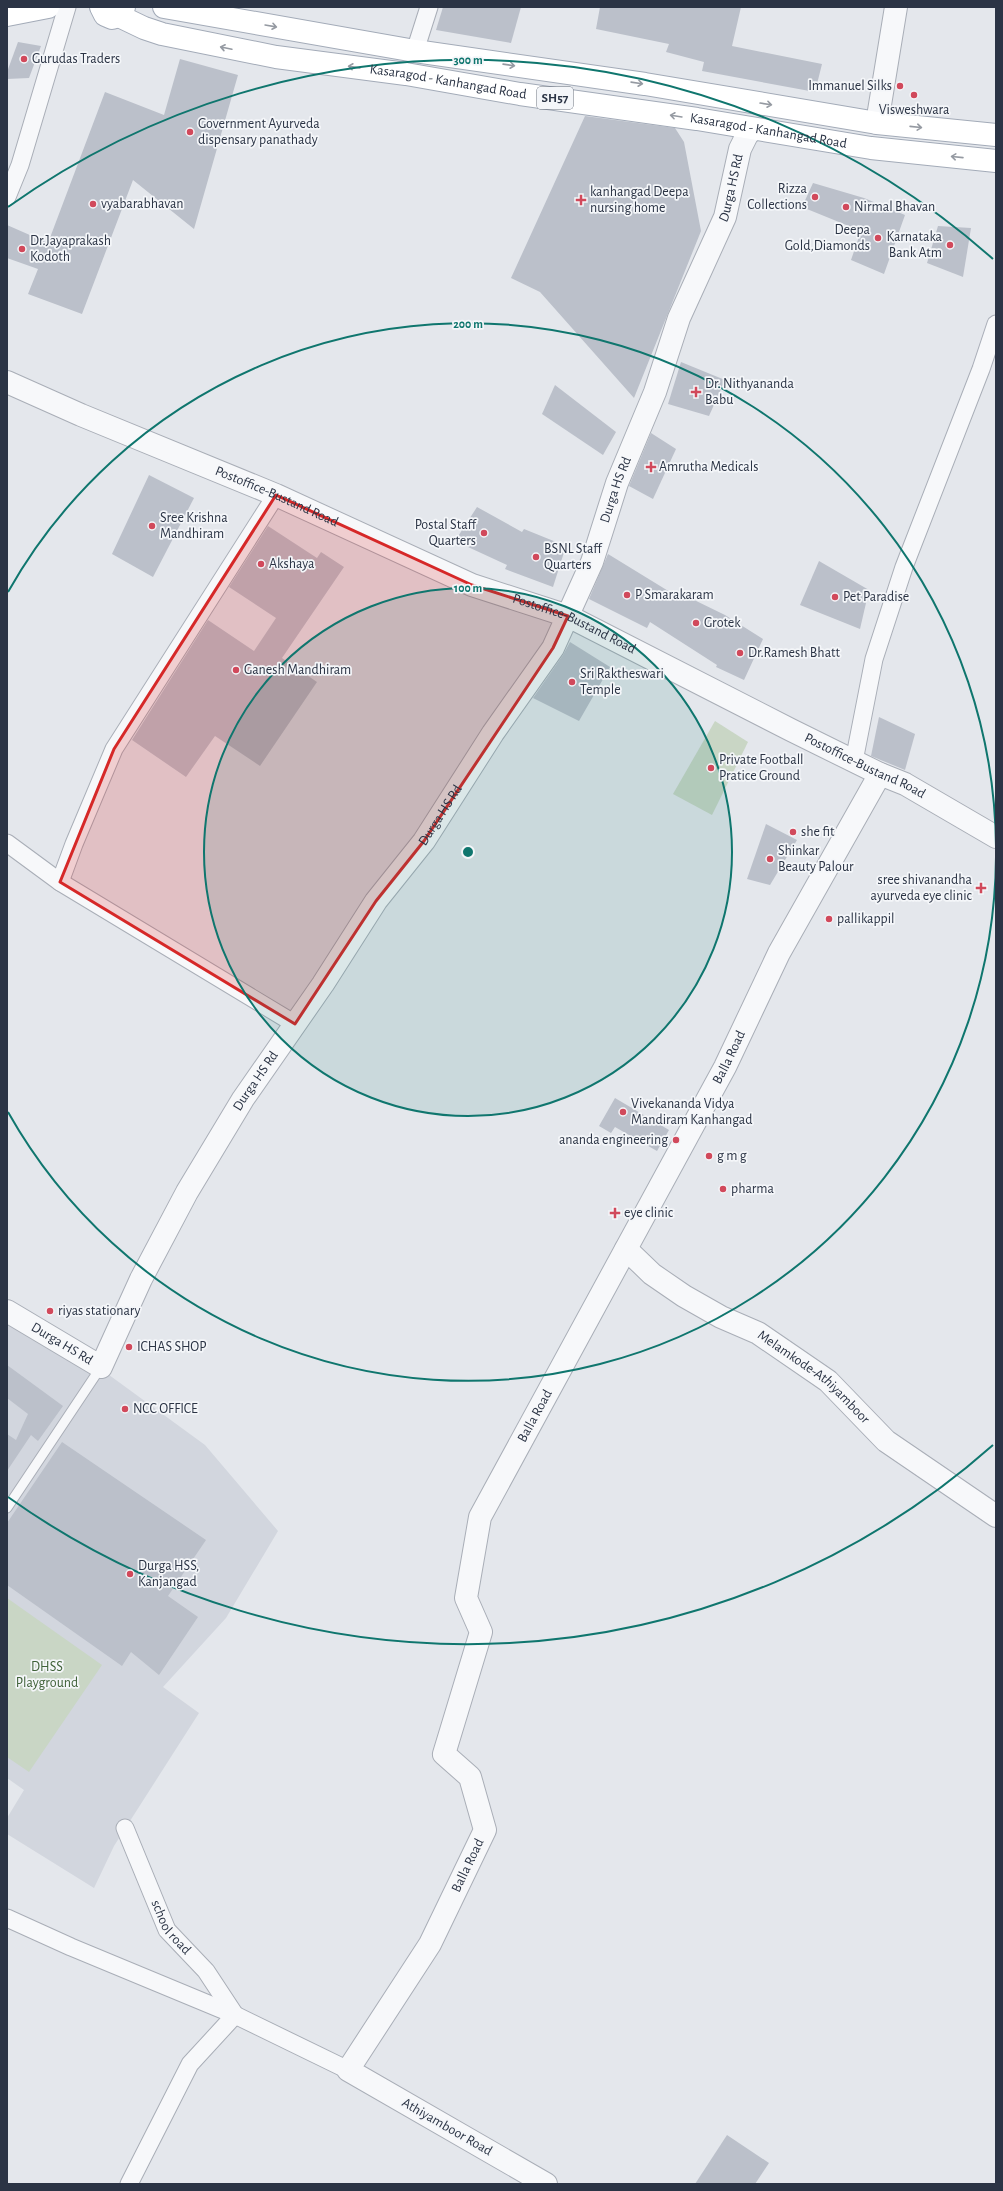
<svg xmlns="http://www.w3.org/2000/svg" width="1003" height="2191" font-family="'Alegreya Sans',sans-serif">
	<rect width="100%" height="100%" fill="#e4e7ec"/>
	<polygon fill="#d2d6de" points="7,1307 105,1372 205,1445 278,1531 226,1618 163,1687 199,1713 114,1846 94,1888 7,1834 7,1818 24,1790 7,1778"/>
	<g fill="#c9d6c5">
		<polygon points="715,721 748,742 712,815 673,794"/>
		<polygon points="7,1598 102,1665 29,1772 7,1757"/>
	</g>
	<g fill="#bbc0ca">
		<polygon points="443,7 521,7 511,43 436,30"/>
		<polygon points="600,7 741,7 732,46 822,64 815,92 702,71 704,62 666,52 669,44 596,29"/>
		<polygon points="18,42 41,46 29,78 7,79 7,72"/>
		<polygon points="180,59 238,75 194,229 133,180 82,314 28,294 38,269 7,258 7,225 48,243 105,92 164,115"/>
		<polygon points="585,116 675,128 684,142 701,231 634,398 540,292 511,278"/>
		<polygon points="813,183 864,198 905,215 884,274 851,260 861,231 802,207"/>
		<polygon points="938,226 971,228 963,277 927,263"/>
		<polygon points="681,362 725,380 709,416 668,404"/>
		<polygon points="555,385 616,432 603,455 542,414"/>
		<polygon points="651,433 676,449 653,499 629,486"/>
		<polygon points="149,475 194,498 153,577 112,554"/>
		<polygon points="477,507 522,532 524,529 566,546 553,587 505,569 507,565 455,541"/>
		<polygon points="268,526 317,558 321,552 344,567 282,658 317,682 260,766 215,736 186,777 132,740 208,620 254,651 276,618 229,587"/>
		<polygon points="608,554 683,600 686,596 725,615 763,639 744,680 716,667 717,665 650,622 647,628 589,599"/>
		<polygon points="819,561 869,590 860,629 800,605"/>
		<polygon points="570,642 610,667 579,721 533,698 563,655"/>
		<polygon points="879,717 915,734 905,770 871,756"/>
		<polygon points="766,824 797,840 770,885 747,879"/>
		<polygon points="615,1098 669,1130 657,1151 615,1127 611,1133 599,1126"/>
		<polygon points="7,1365 63,1406 38,1441 31,1435 7,1471 7,1434 16,1440 28,1414 7,1398"/>
		<polygon points="62,1442 206,1540 168,1596 198,1617 159,1675 131,1652 122,1666 7,1585 7,1523"/>
		<polygon points="727,2135 769,2163 755,2184 695,2184"/>
	</g>
	<g fill="none" stroke-linecap="round" stroke-linejoin="round">
		<g stroke="#a9aeb7" stroke-width="11">
			<polyline id="service" points="7,1508 101,1367"/>
		</g>
		<g stroke="#a9aeb7" stroke-width="19">
			<g id="minor">
				<polyline points="415,51 429,7"/>
				<polyline points="7,197 20,165 67,7"/>
				<polyline points="854,761 874,659 904,567 981,369 996,324"/>
				<polyline points="7,843 60,882 295,1024"/>
				<polyline points="60,882 74,844 114,749 276,495"/>
				<path id="s1" d="M125,1828L167,1930L206,1971L235,2015L190,2064L129,2184"/>
				<polyline points="7,1918 71,1947 235,2015 348,2070"/>
			</g>
		</g>
		<g stroke="#a9aeb7" stroke-width="24">
			<g id="tertiary">
				<polyline points="877,123 896,7"/>
				<path id="s2" d="M7,382L81,415L276,495L472,585L568,616L791,730L880,774L905,784L996,837"/>
				<path id="s3" d="M626,1249L652,1274L684,1296L721,1317L758,1333L828,1381L886,1441L996,1516"/>
				<path id="s4" d="M7,1311L101,1367L141,1279L187,1192L243,1099L323,984L376,901L424,841L493,733L553,648L592,562L617,483L655,392L679,318L725,217L740,149L747,135L753,129"/>
				<path id="s5" d="M546,2184L348,2070L430,1944L485,1830L470,1777L444,1754L481,1632L466,1598L480,1517L725,1067L779,953L880,774"/>
			</g>
		</g>
		<g stroke="#a3abb8" stroke-width="24">
			<g id="primary">
				<polyline points="101,7 105,15 112,18 119,16 124,7"/>
				<polyline points="164,7 415,51 645,84 877,123 996,135"/>
				<polyline points="7,15 48,7"/>
				<path id="s6" d="M119,16L144,28L162,34L276,57L406,74L520,94L697,119L871,148L996,161"/>
			</g>
		</g>
		<use href="#service" stroke="#f7f8fa" stroke-width="9"/>
		<use href="#minor" stroke="#f7f8fa" stroke-width="17"/>
		<use href="#tertiary" stroke="#f7f8fa" stroke-width="22"/>
		<use href="#primary" stroke="#fff" stroke-width="22"/>
	</g>
	<defs><path id="oneway-shaft" d="M-6 0H5M1.5-3L5.5 0L1.5 3" fill="none" stroke-width="1.6" stroke-linecap="round" stroke-linejoin="round"/></defs>
	<g stroke="#959aa2">
		<use href="#oneway-shaft" transform="translate(271 26) rotate(10)"/>
		<use href="#oneway-shaft" transform="translate(226 48) rotate(-168)"/>
		<use href="#oneway-shaft" transform="translate(509 65) rotate(8)"/>
		<use href="#oneway-shaft" transform="translate(354 67) rotate(-172)"/>
		<use href="#oneway-shaft" transform="translate(637 83) rotate(8)"/>
		<use href="#oneway-shaft" transform="translate(766 104) rotate(9)"/>
		<use href="#oneway-shaft" transform="translate(676 116) rotate(-171)"/>
		<use href="#oneway-shaft" transform="translate(916 127) rotate(6)"/>
		<use href="#oneway-shaft" transform="translate(957 157) rotate(-174)"/>
	</g>
	<path fill="#d62828" fill-opacity="0.2" stroke="#d62828" stroke-width="3" stroke-linejoin="round" d="M276,495L472,585L568,616L553,648L424,841L376,901L295,1024L60,882L114,749Z"/>
	<circle cx="468" cy="852" r="264" fill="#0f766e" fill-opacity=".12"/>
	<g fill="none" stroke="#0f766e" stroke-width="2">
		<circle cx="468" cy="852" r="264"/>
		<path d="M996 857A528 528 0 0 1 8 1112M8 592A528 528 0 0 1 996 847"/>
		<path d="M993 1445A792 792 0 0 1 8 1497M8 207A792 792 0 0 1 993 259"/>
	</g>
	<g fill="#d1495b" stroke="#f4f6f9" stroke-width="1.5">
		<circle cx="24" cy="59" r="4"/>
		<circle cx="900" cy="86" r="4"/>
		<circle cx="914" cy="95" r="4"/>
		<circle cx="190" cy="132" r="4"/>
		<circle cx="815" cy="197" r="4"/>
		<path d="M579 194h4v4h4v4h-4v4h-4v-4h-4v-4h4z"/>
		<circle cx="93" cy="204" r="4"/>
		<circle cx="846" cy="207" r="4"/>
		<circle cx="878" cy="238" r="4"/>
		<circle cx="950" cy="245" r="4"/>
		<circle cx="22" cy="249" r="4"/>
		<path d="M694 386h4v4h4v4h-4v4h-4v-4h-4v-4h4z"/>
		<path d="M649 461h4v4h4v4h-4v4h-4v-4h-4v-4h4z"/>
		<circle cx="152" cy="526" r="4"/>
		<circle cx="484" cy="533" r="4"/>
		<circle cx="536" cy="557" r="4"/>
		<circle cx="261" cy="564" r="4"/>
		<circle cx="627" cy="595" r="4"/>
		<circle cx="835" cy="597" r="4"/>
		<circle cx="696" cy="623" r="4"/>
		<circle cx="740" cy="653" r="4"/>
		<circle cx="236" cy="670" r="4"/>
		<circle cx="572" cy="682" r="4"/>
		<circle cx="711" cy="768" r="4"/>
		<circle cx="793" cy="832" r="4"/>
		<circle cx="770" cy="859" r="4"/>
		<path d="M979 882h4v4h4v4h-4v4h-4v-4h-4v-4h4z"/>
		<circle cx="829" cy="919" r="4"/>
		<circle cx="623" cy="1112" r="4"/>
		<circle cx="676" cy="1140" r="4"/>
		<circle cx="709" cy="1156" r="4"/>
		<circle cx="723" cy="1189" r="4"/>
		<path d="M613 1207h4v4h4v4h-4v4h-4v-4h-4v-4h4z"/>
		<circle cx="50" cy="1311" r="4"/>
		<circle cx="129" cy="1347" r="4"/>
		<circle cx="125" cy="1409" r="4"/>
		<circle cx="130" cy="1574" r="4"/>
	</g>
	<g text-anchor="middle" dominant-baseline="central" stroke-width="3.5" stroke-linejoin="round" paint-order="stroke">
		<rect fill="#f4f6f9" stroke="#676e7b" stroke-width="1" x="537" y="87" width="36" height="22" rx="3"/>
		<g font-size="13" font-weight="bold" fill="#2b3445">
			<text x="555" y="98">SH57</text>
		</g>
		<g font-size="14" fill="#2b3445" stroke="#f4f6f9" text-anchor="start">
			<text x="32" y="59">Gurudas Traders</text>
			<text x="892" y="86" text-anchor="end">Immanuel Silks</text>
			<text x="914" y="110" text-anchor="middle">Visweshwara</text>
			<text x="198" y="124">Government Ayurveda<tspan x="198" dy="16">dispensary panathady</tspan></text>
			<text x="807" y="189" text-anchor="end">Rizza<tspan x="807" dy="16">Collections</tspan></text>
			<text x="590" y="192">kanhangad Deepa<tspan x="590" dy="16">nursing home</tspan></text>
			<text x="101" y="204">vyabarabhavan</text>
			<text x="854" y="207">Nirmal Bhavan</text>
			<text x="870" y="230" text-anchor="end">Deepa<tspan x="870" dy="16">Gold,Diamonds</tspan></text>
			<text x="942" y="237" text-anchor="end">Karnataka<tspan x="942" dy="16">Bank Atm</tspan></text>
			<text x="30" y="241">Dr.Jayaprakash<tspan x="30" dy="16">Kodoth</tspan></text>
			<text x="705" y="384">Dr. Nithyananda<tspan x="705" dy="16">Babu</tspan></text>
			<text x="659" y="467">Amrutha Medicals</text>
			<text x="160" y="518">Sree Krishna<tspan x="160" dy="16">Mandhiram</tspan></text>
			<text x="476" y="525" text-anchor="end">Postal Staff<tspan x="476" dy="16">Quarters</tspan></text>
			<text x="544" y="549">BSNL Staff<tspan x="544" dy="16">Quarters</tspan></text>
			<text x="269" y="564">Akshaya</text>
			<text x="635" y="595">P Smarakaram</text>
			<text x="843" y="597">Pet Paradise</text>
			<text x="704" y="623">Grotek</text>
			<text x="748" y="653">Dr.Ramesh Bhatt</text>
			<text x="244" y="670">Ganesh Mandhiram</text>
			<text x="580" y="674">Sri Raktheswari<tspan x="580" dy="16">Temple</tspan></text>
			<text x="719" y="760">Private Football<tspan x="719" dy="16">Pratice Ground</tspan></text>
			<text x="801" y="832">she fit</text>
			<text x="778" y="851">Shinkar<tspan x="778" dy="16">Beauty Palour</tspan></text>
			<text x="972" y="880" text-anchor="end">sree shivanandha<tspan x="972" dy="16">ayurveda eye clinic</tspan></text>
			<text x="837" y="919">pallikappil</text>
			<text x="631" y="1104">Vivekananda Vidya<tspan x="631" dy="16">Mandiram Kanhangad</tspan></text>
			<text x="668" y="1140" text-anchor="end">ananda engineering</text>
			<text x="717" y="1156">g m g</text>
			<text x="731" y="1189">pharma</text>
			<text x="624" y="1213">eye clinic</text>
			<text x="58" y="1311">riyas stationary</text>
			<text x="137" y="1347">ICHAS SHOP</text>
			<text x="133" y="1409">NCC OFFICE</text>
			<text x="138" y="1566">Durga HSS,<tspan x="138" dy="16">Kanjangad</tspan></text>
		</g>
		<g font-size="14" fill="#2b3445" stroke="#f4f6f9">
			<text stroke="none"><textPath href="#s6" startOffset="337">Kasaragod - Kanhangad Road</textPath></text>
			<text stroke="none"><textPath href="#s6" startOffset="661">Kasaragod - Kanhangad Road</textPath></text>
			<text stroke="none"><textPath href="#s4" startOffset="1455">Durga HS Rd</textPath></text>
			<text stroke="none"><textPath href="#s4" startOffset="1131">Durga HS Rd</textPath></text>
			<text stroke="none"><textPath href="#s2" startOffset="293">Postoffice-Bustand Road</textPath></text>
			<text stroke="none"><textPath href="#s2" startOffset="617">Postoffice-Bustand Road</textPath></text>
			<text stroke="none"><textPath href="#s2" startOffset="941">Postoffice-Bustand Road</textPath></text>
			<text stroke="none"><textPath href="#s4" startOffset="759">Durga HS Rd</textPath></text>
			<text stroke="none"><textPath href="#s5" startOffset="1365">Balla Road</textPath></text>
			<text stroke="none"><textPath href="#s4" startOffset="435">Durga HS Rd</textPath></text>
			<text stroke="none"><textPath href="#s4" startOffset="64">Durga HS Rd</textPath></text>
			<text stroke="none"><textPath href="#s3" startOffset="229">Melamkode-Athiyamboor</textPath></text>
			<text stroke="none"><textPath href="#s5" startOffset="957">Balla Road</textPath></text>
			<text stroke="none"><textPath href="#s5" startOffset="466">Balla Road</textPath></text>
			<text stroke="none"><textPath href="#s1" startOffset="110">school road</textPath></text>
			<text transform="translate(447 2127) rotate(30)">Athiyamboor Road</text>
		</g>
		<g font-size="14" fill="#3f6138" stroke="#f4f6f9">
			<text x="47" y="1667">DHSS<tspan x="47" dy="16">Playground</tspan></text>
		</g>
	</g>
	<circle cx="468" cy="852" r="6" fill="#0f766e" stroke="#f4f6f9" stroke-width="2"/>
	<g font-size="12" text-anchor="middle" font-weight="bold" fill="#0f766e" stroke="#f4f6f9" stroke-width="3.5" stroke-linejoin="round" paint-order="stroke">
		<text x="468" y="64">300 m</text>
		<text x="468" y="328">200 m</text>
		<text x="468" y="592">100 m</text>
	</g>
	<rect width="1003" height="2191" fill="none" stroke="#2b3445" stroke-width="16"/>
</svg>
